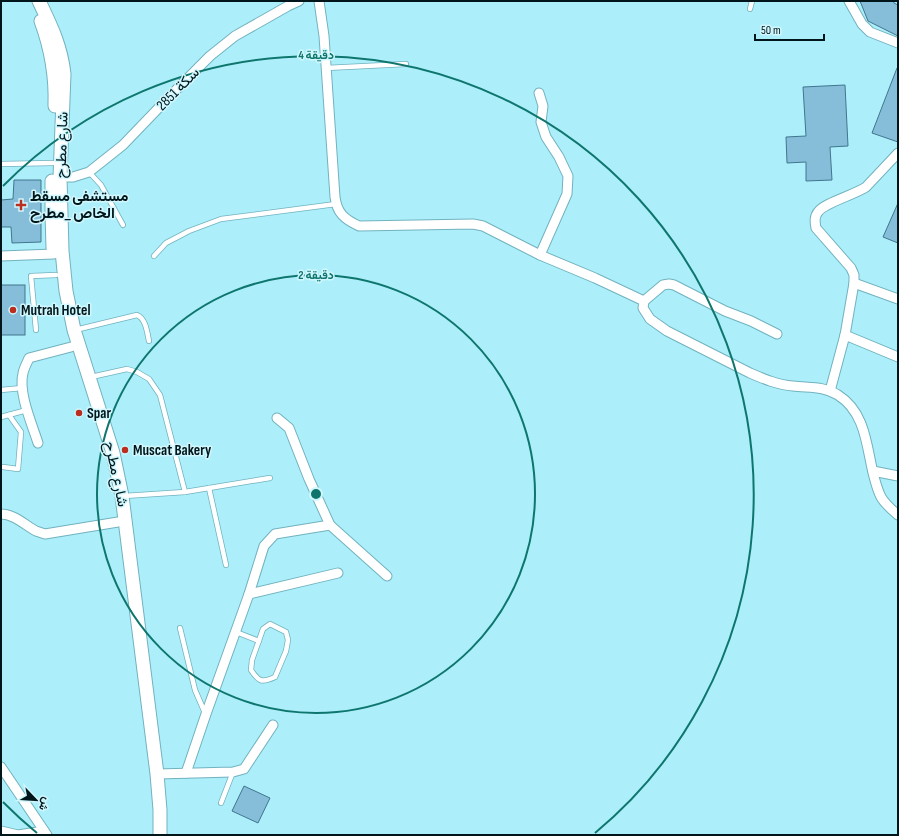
<svg xmlns="http://www.w3.org/2000/svg" width="899" height="836" font-family="'Sofia Sans Condensed',Vazirmatn,sans-serif">
	<rect width="100%" height="100%" fill="#aceffb"/>
	<g fill="#86bdd8" stroke="#40768e">
		<polygon points="860,1 893,1 894,3 898,5 898,36 868,21"/>
		<polygon points="897,68 898,68 898,142 872,133"/>
		<polygon points="845,85 848,146 830,147 832,180 806,181 806,162 787,163 786,137 806,136 803,87"/>
		<polygon points="14,180 41,180 41,242 12,243 11,227 1,227 1,200 13,199"/>
		<polygon points="898,203 898,243 883,237"/>
		<rect x="1" y="285" width="24" height="50"/>
		<polygon points="244,786 270,798 258,823 232,811"/>
	</g>
	<g fill="none" stroke-linecap="round" stroke-linejoin="round">
		<g stroke="#71b2be" stroke-width="6">
			<g id="lane">
				<polyline points="750,9 752,1"/>
				<polyline points="326,68 406,64"/>
				<polyline points="1,164 53,163"/>
				<polyline points="89,172 101,185 123,225"/>
				<polyline points="154,256 166,243 189,231 221,219 336,204"/>
				<polyline points="36,330 31,276 56,275"/>
				<path d="M75,330L137,315C146,319 147,332 149,341"/>
				<polyline points="91,377 127,369 137,372 149,379 160,395 185,492"/>
				<polyline points="1,390 22,388"/>
				<polyline points="1,417 27,410"/>
				<polyline points="3,467 18,469 21,432 9,415"/>
				<polyline points="209,488 226,565"/>
				<polyline points="124,496 185,492 270,478"/>
				<path d="M270,624L286,632L288,640L286,651L275,677C262,683 259,682 251,670L252,660L263,629Z"/>
				<polyline points="180,628 195,690 205,713"/>
				<polyline points="236,632 259,641"/>
				<polyline points="221,803 233,772"/>
			</g>
		</g>
		<g stroke="#71b2be" stroke-width="11">
			<g id="street">
				<path d="M319,1L324,36L335,197C337,213 344,219 359,226L473,224L483,226L540,255L595,278L644,301L643,308L650,319L667,331L750,373C764,379 778,385 793,386C809,388 824,386 838,395C873,417 865,465 881,497C885,504 892,510 898,515"/>
				<polyline points="849,1 862,24 870,32 898,43"/>
				<polyline points="539,93 543,106 541,122 546,137 559,157 568,176 567,194 540,255"/>
				<polyline points="60,177 73,177 89,172 123,145 173,93 210,56 235,36 288,6 299,1"/>
				<polyline points="1,256 54,254"/>
				<polyline points="854,283 898,299"/>
				<polyline points="644,301 663,285 669,284 674,285 725,311 751,321 777,334"/>
				<polyline points="845,335 898,357"/>
				<path d="M830,391L845,335L854,283V275L851,268L816,228C815,222 814,217 818,212C824,203 854,195 866,187L898,153"/>
				<polyline points="277,418 289,428 309,479 330,525 387,576"/>
				<path d="M38,443C32,424 18,393 23,373C24,368 27,363 29,358L71,347"/>
				<polyline points="873,471 898,476"/>
				<path d="M1,514C14,514 25,525 36,531C39,532 42,533 45,534L118,522"/>
				<polyline points="249,594 338,573"/>
				<polyline points="1,767 47,835"/>
				<polyline points="186,773 206,714 249,594 264,546 275,534 330,525"/>
				<polyline points="157,774 233,772 244,769 273,725"/>
				<polyline points="1,831 18,835 44,831"/>
			</g>
		</g>
		<g stroke="#71b2be" stroke-width="15">
			<g id="secondary">
				<path d="M39,1C51,26 61,46 64,74L60,177L62,251L66,291L74,330L113,453L122,496L157,774L160,810V835"/>
				<path d="M41,21C51,48 56,77 55,106"/>
				<polyline points="52,181 52,214 53,248"/>
			</g>
		</g>
		<use href="#lane" stroke="#fff" stroke-width="4.5"/>
		<use href="#street" stroke="#fff" stroke-width="9"/>
		<use href="#secondary" stroke="#fff" stroke-width="13"/>
	</g>
	<g fill="none" stroke="#0f766e" stroke-width="2">
		<circle cx="316" cy="494" r="219"/>
		<path d="M37 833A439 439 0 0 1 3 802M3 186A439 439 0 1 1 595 833"/>
	</g>
	<g fill="#ba2d1f" stroke="#d0f7fe" stroke-width="1.5">
		<path d="M19 199h4v4h4v4h-4v4h-4v-4h-4v-4h4z"/>
		<circle cx="13" cy="310" r="4"/>
		<circle cx="79" cy="413" r="4"/>
		<circle cx="125" cy="450" r="4"/>
	</g>
	<g text-anchor="middle" dominant-baseline="central" stroke-width="3" stroke-linejoin="round" paint-order="stroke">
		<g font-size="15" fill="#00161a" stroke="#d0f7fe">
			<text transform="translate(178 89) rotate(-45)">سكة 2851</text>
			<text transform="translate(62 145) rotate(-88)">شارع مطرح</text>
			<text transform="translate(116 474) rotate(78)">شارع مطرح</text>
		</g>
		<g font-size="15" font-weight="bold" fill="#00161a" stroke="#d0f7fe" text-anchor="start">
			<text x="30" y="196">مستشفى مسقط<tspan x="30" dy="17">الخاص _مطرح</tspan></text>
			<text x="21" y="310">Mutrah Hotel</text>
			<text x="87" y="413">Spar</text>
			<text x="133" y="450">Muscat Bakery</text>
		</g>
	</g>
	<circle cx="316" cy="494" r="6" fill="#0f766e" stroke="#d0f7fe" stroke-width="2"/>
	<g font-size="12" text-anchor="middle" font-weight="bold" fill="#0f766e" stroke="#d0f7fe" stroke-width="3" stroke-linejoin="round" paint-order="stroke">
		<text x="316" y="59">4 دقيقة</text>
		<text x="316" y="279">2 دقيقة</text>
	</g>
	<rect width="899" height="836" fill="none" stroke="#00161a" stroke-width="4"/>
	<g transform="translate(36 800) rotate(115)" stroke="#d0f7fe" stroke-width="3" paint-order="stroke">
	<path d="M0-3L7 15L0 10L-7 15Z" fill="#00161a"/>
	<text y="-6" font-size="11" font-weight="bold" text-anchor="middle" fill="#00161a">ش</text>
	</g>
	<path d="M755 34v6h69v-6" fill="none" stroke="#00161a" stroke-width="2"/>
	<text x="761" y="34" font-size="12" fill="#00161a" stroke="#d0f7fe" stroke-width="3" paint-order="stroke">50 m</text>
</svg>
